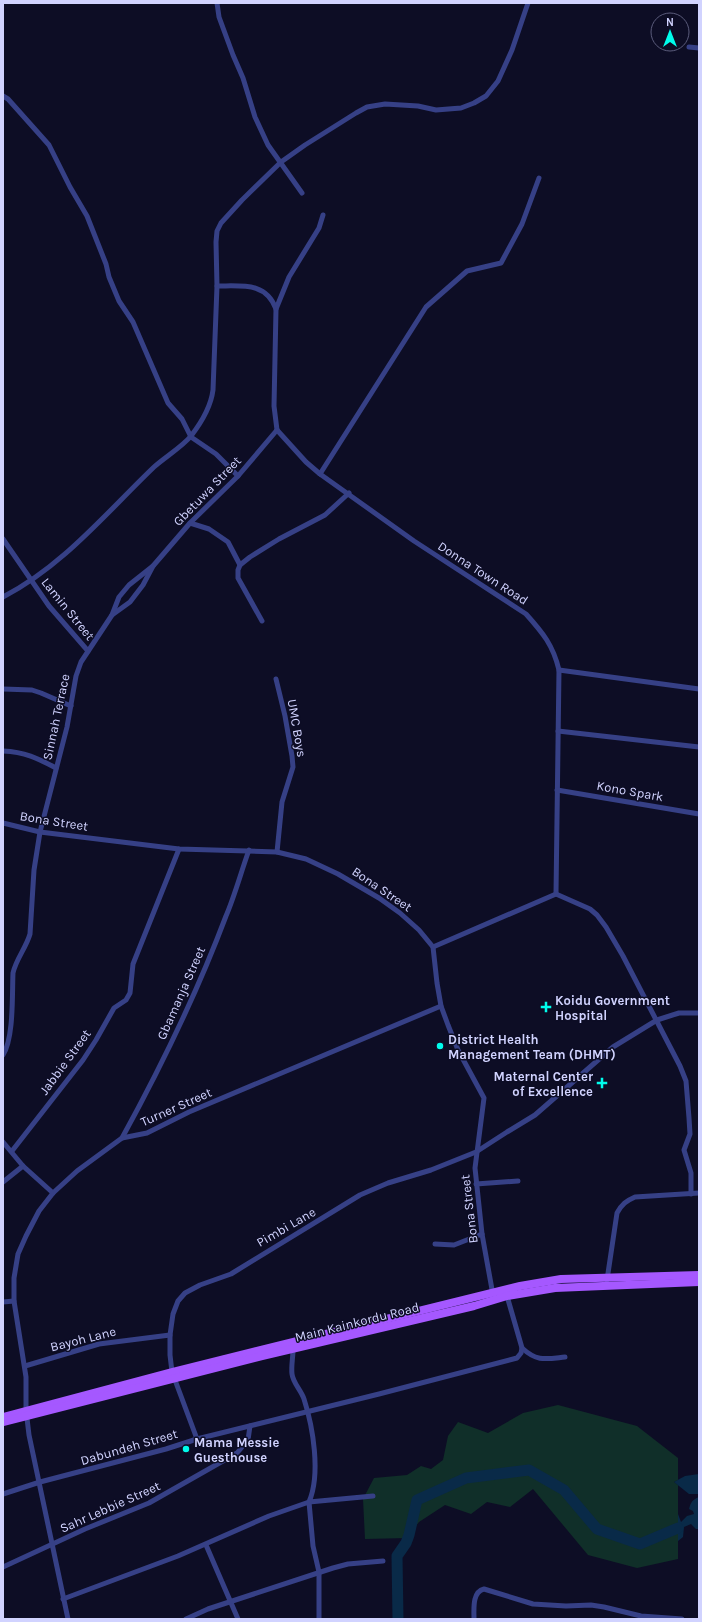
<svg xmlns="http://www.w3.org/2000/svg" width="702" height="1622" font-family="Karla,sans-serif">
	<rect width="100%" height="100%" fill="#0d0d25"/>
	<polygon fill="#102f29" points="558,1405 637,1426 678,1458 678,1480 674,1482 678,1485 678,1559 637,1568 588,1555 533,1489 510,1507 487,1502 471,1514 445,1505 419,1522 407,1538 365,1539 363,1499 374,1478 407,1475 421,1466 431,1469 443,1460 448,1436 458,1422 488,1433 523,1413"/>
	<g fill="#092a48">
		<polygon points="699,1474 699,1494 689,1494 674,1482 685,1476"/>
		<path d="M699,1497V1529H696L691,1524L684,1527L683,1537L678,1541V1514L681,1522L687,1516L694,1514L693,1511L689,1509C691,1502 692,1500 699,1497Z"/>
	</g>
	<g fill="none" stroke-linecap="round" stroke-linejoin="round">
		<polyline stroke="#092a48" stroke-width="11" points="398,1619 397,1556 406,1543 409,1535 417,1500 466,1478 529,1470 564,1490 597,1529 640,1544 678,1528"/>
		<g stroke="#364086" stroke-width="5">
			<polyline points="217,3 219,17 233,55 243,78 255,117 268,145 302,193"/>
			<polyline points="689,47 699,48"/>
			<polyline points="3,96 8,99 49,145 70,187 87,216 106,264 109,277 119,301 133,322 168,403 182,419 191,437 216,454 238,476"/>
			<path d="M217,286C243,286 266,282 276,309L274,406L277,430"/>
			<polyline points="276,309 289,277 319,228 323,215"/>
			<path d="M277,430L306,462L320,474L414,541L526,614C543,633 553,645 559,670L556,894"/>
			<polyline points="320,474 426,307 467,271 501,263 522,224 539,178"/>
			<polyline points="190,523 209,529 228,542 240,565"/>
			<polyline points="3,539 49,606 88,651"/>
			<path d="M3,597C63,566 106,513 154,467C165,457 182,447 191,436C201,423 211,406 213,390L217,286L216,242L217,231L221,223L242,200L281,162L305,145L356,113L367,107L385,104L418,106L436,110L461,108L474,103L486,96L498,81L512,50L528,3"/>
			<polyline points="112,615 130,602 143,585 153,566 190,523 238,476 277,430"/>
			<polyline points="262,621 238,578 238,570 240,565 250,557 279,539 325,515 349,493"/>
			<polyline points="559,670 699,689"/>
			<polyline points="276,679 285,716 292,756 293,767 282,802 277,852"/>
			<polyline points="3,689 32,690 41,693 71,706"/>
			<polyline points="558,731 699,747"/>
			<path d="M3,751C25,752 37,758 56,768"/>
			<polyline points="557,790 699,814"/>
			<polyline points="3,823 40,832 179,849 277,852 306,859 338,874 379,898 400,913 419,930 433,947 437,983 441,1006 448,1025 458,1050 484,1098 475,1168 482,1234 493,1295"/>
			<polyline points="556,894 590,909 597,915 606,927 623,956 680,1066 686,1081 689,1118 690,1134 684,1150 691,1173 691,1194"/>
			<polyline points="433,947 556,894"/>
			<path d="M3,1055C14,1038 12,994 13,973C16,959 26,948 30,934L34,870L40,832L67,727L76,676L81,662L112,615L119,597L129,585L153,566"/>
			<path d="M122,1138C161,1067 197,993 226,916C235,895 241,872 249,850"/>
			<polyline points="3,1142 23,1166 53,1193"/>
			<polyline points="12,1151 83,1060 96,1040 114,1008 126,1000 130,993 133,964 179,849"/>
			<polyline points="3,1182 23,1166"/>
			<polyline points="476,1184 518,1181"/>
			<polyline points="435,1244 454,1245 482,1234"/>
			<path d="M607,1280L617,1213C622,1204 626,1201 635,1197L699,1193"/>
			<polyline points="3,1302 14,1301"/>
			<path d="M522,1348C537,1362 546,1359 565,1357"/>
			<path d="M293,1350C293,1357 291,1367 292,1374C293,1383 301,1390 304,1399C313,1427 321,1474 309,1502L373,1496"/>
			<polyline points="25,1366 99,1344 170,1335"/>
			<polyline points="197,1439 172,1372 170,1355 170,1335 173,1314 178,1301 185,1293 200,1285 231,1274 360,1195 388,1183 431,1170 476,1152 507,1132 535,1115 613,1047 657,1020 679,1013 699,1013"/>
			<polyline points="3,1494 40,1482 166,1449 197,1439 379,1394 517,1358 521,1353 522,1348 507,1296"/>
			<polyline points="206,1545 238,1619"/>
			<polyline points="3,1567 85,1529 149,1503 237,1453 248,1440 250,1426"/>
			<polyline points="63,1599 178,1556 269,1516 309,1502 313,1546 319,1572 319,1619"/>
			<polyline points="68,1619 29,1435 26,1410 26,1377 14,1301 14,1278 18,1254 26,1236 39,1211 53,1193 77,1171 122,1138 147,1133 189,1112 441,1006"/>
			<polyline points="186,1619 208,1609 333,1568 348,1564 383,1561"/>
			<path d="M474,1619C474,1609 472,1592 484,1589L533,1604L566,1606L591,1605L604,1607L641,1616L682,1619"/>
		</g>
		<g stroke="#a558ff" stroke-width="8">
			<polyline points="3,1417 172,1372 520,1286 561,1279 699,1275"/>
			<polyline points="3,1422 262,1356 474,1306 507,1296 555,1288 699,1282"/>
		</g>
	</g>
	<g fill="#00fcec" stroke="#0d0d25" stroke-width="1.5">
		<path d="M544 1001h4v4h4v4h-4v4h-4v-4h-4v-4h4z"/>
		<circle cx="440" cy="1046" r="4"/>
		<path d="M600 1077h4v4h4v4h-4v4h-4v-4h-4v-4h4z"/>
		<circle cx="186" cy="1449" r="4"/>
	</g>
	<g text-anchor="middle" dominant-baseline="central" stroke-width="3" stroke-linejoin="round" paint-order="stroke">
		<g font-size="13" fill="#d1d3ff" stroke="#0d0d25">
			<text transform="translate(207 491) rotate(-46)">Gbetuwa Street</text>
			<text transform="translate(483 573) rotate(33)">Donna Town Road</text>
			<text transform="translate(68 609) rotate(51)">Lamin Street</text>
			<text transform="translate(56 717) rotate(-78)">Sinnah Terrace</text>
			<text transform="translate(297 728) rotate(80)">UMC Boys</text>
			<text transform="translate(630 791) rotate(10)">Kono Spark</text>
			<text transform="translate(54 821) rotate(9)">Bona Street</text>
			<text transform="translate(382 889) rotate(34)">Bona Street</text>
			<text transform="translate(181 993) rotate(-66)">Gbamanja Street</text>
			<text transform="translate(65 1062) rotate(-54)">Jabbie Street</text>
			<text transform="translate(176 1107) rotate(-24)">Turner Street</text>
			<text transform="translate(469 1209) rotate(-97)">Bona Street</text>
			<text transform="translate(286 1227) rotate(-30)">Pimbi Lane</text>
			<text transform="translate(357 1322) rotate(-14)">Main Kainkordu Road</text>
			<text transform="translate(83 1339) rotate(-14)">Bayoh Lane</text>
			<text transform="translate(129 1447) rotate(-16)">Dabundeh Street</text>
			<text transform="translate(110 1507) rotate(-24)">Sahr Lebbie Street</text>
		</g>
		<g font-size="13" font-weight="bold" fill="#d1d3ff" stroke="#0d0d25" text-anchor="start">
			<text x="555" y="1000">Koidu Government<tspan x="555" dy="15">Hospital</tspan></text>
			<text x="448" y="1039">District Health<tspan x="448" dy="15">Management Team (DHMT)</tspan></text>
			<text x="593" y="1076" text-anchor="end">Maternal Center<tspan x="593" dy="15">of Excellence</tspan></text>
			<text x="194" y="1442">Mama Messie<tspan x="194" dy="15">Guesthouse</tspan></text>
		</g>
	</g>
	<rect width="702" height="1622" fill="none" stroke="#d1d3ff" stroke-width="8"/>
	<g transform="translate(670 32)"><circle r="19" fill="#0d0d25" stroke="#5b5c7c"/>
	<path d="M0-3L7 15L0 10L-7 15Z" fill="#00fcec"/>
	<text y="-6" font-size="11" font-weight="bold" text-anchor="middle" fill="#d1d3ff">N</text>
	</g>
</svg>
